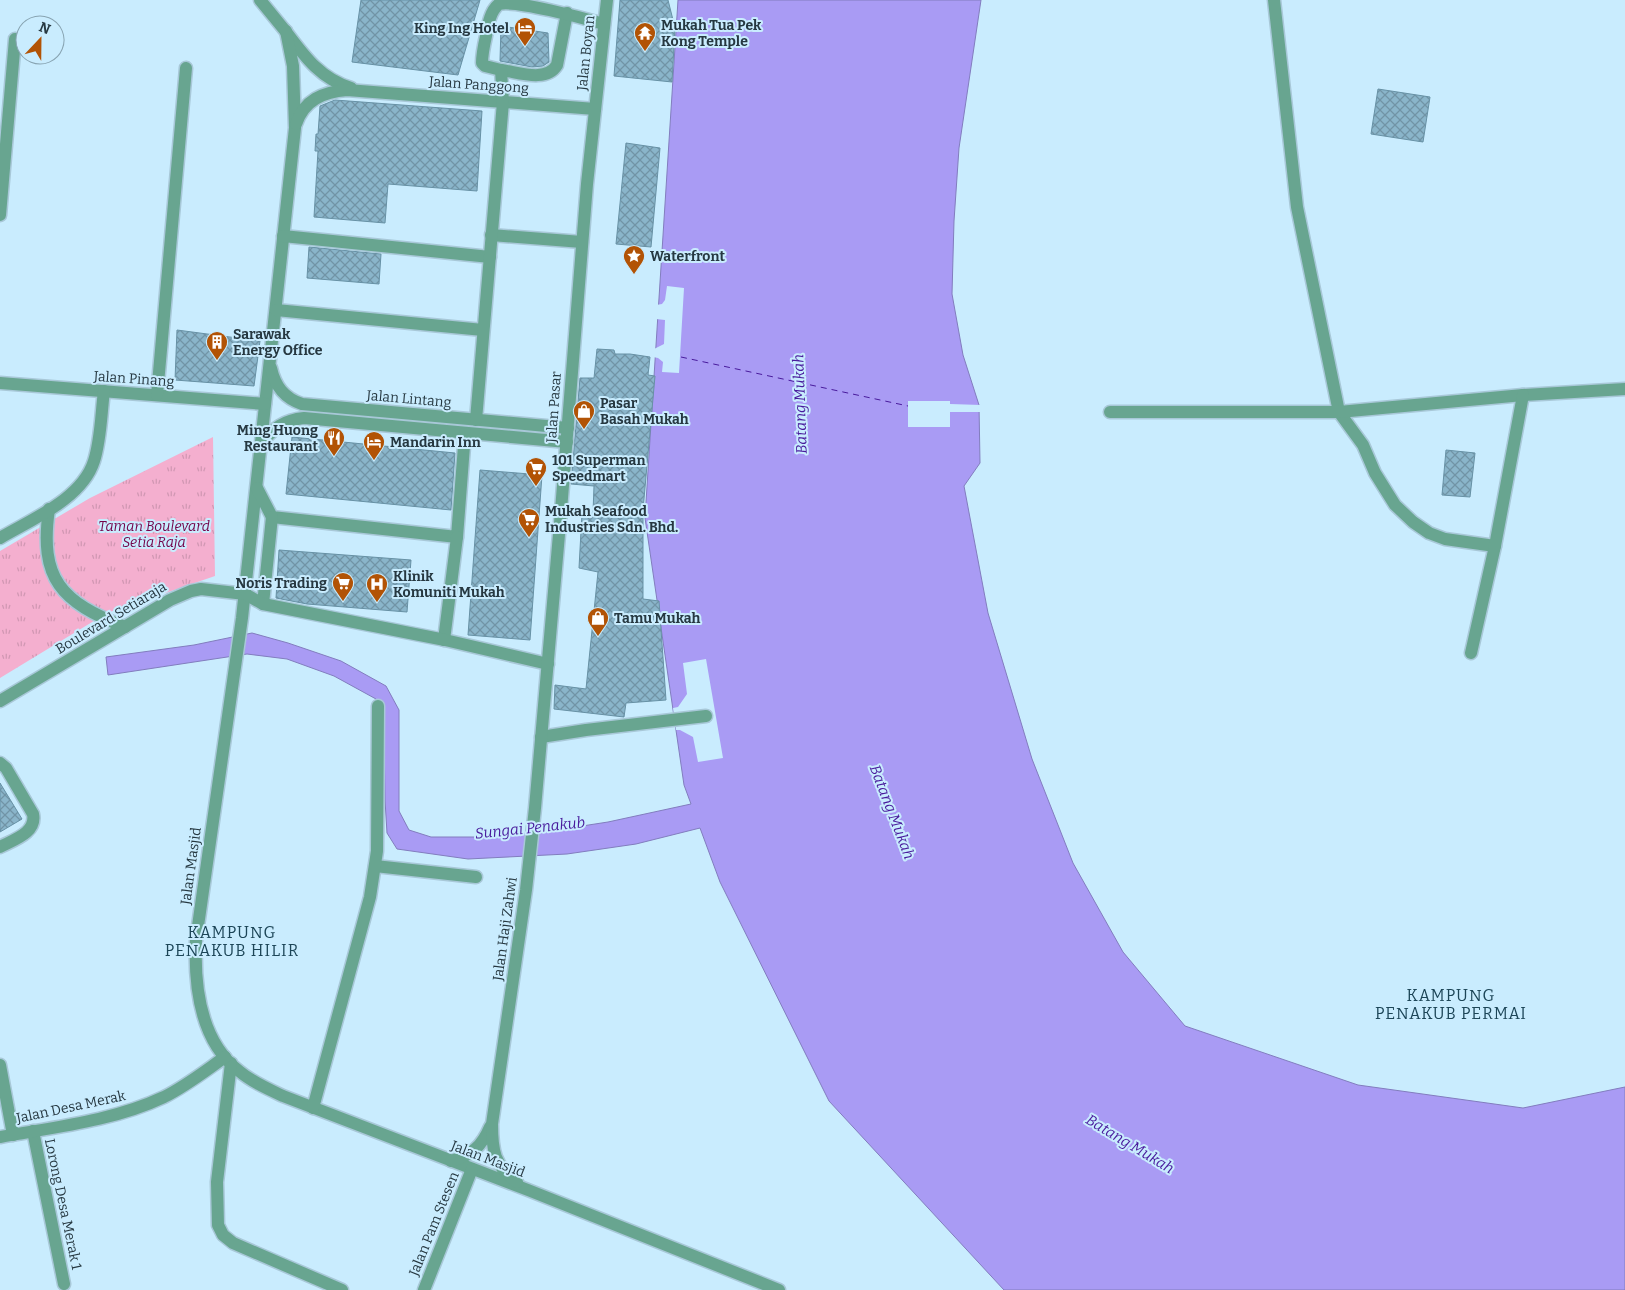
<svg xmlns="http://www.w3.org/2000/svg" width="1625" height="1290" font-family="Bitter,serif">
	<defs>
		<pattern id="park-tufts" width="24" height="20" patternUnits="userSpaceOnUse" patternTransform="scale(1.25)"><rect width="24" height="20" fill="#f4afcf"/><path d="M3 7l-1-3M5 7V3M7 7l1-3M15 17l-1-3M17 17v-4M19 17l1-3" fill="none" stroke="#d197b3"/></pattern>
		<pattern id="building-cross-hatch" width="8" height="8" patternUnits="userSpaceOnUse" patternTransform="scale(1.25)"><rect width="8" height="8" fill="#8ab5ca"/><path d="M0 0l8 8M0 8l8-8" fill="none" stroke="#7194a6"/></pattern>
	</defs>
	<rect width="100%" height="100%" fill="#c9ecfe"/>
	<polygon fill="url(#park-tufts)" points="213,437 215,576 107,613 0,678 0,551 90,498"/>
	<polygon fill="#a99bf4" stroke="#827dbe" points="678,0 981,0 959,148 954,221 952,294 963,355 979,405 980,463 964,486 988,613 1032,759 1073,863 1123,952 1185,1026 1358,1085 1523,1108 1625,1087 1625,1290 1004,1290 829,1101 720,882 700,828 636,844 567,854 468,859 397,849 387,833 385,800 384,731 376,699 334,676 287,659 247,654 108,675 106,657 194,645 252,633 288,643 341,661 386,686 399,710 399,811 409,830 431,837 478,837 543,832 608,822 691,804 684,785 645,518"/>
	<g fill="#c9ecfe">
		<polygon points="667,286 684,288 679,373 662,372 663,362 658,358 653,357 654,349 664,344 665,320 656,319 656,305 662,304 665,300"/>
		<polygon points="908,401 950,401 950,404 981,405 981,412 950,412 950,427 908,427"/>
		<polygon points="706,659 723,758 698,762 693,737 680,730 676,730 673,708 678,707 687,694 683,663"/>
	</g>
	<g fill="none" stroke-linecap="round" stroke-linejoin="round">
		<polyline stroke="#481a9c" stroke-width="1" stroke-dasharray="6 5" stroke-linecap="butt" points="681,357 908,406"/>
	</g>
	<g fill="url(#building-cross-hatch)" stroke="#6791a5">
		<polygon points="361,0 480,0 458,75 352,62"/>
		<polygon points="620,0 668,0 675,28 672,82 614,76"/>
		<polygon points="501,26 548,33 549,62 543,66 532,67 500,61"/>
		<polygon points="1378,89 1430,97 1423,142 1371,134"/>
		<polygon points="335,100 482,111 477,191 388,184 385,223 314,217 318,151 315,151 316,134 318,134 320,106"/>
		<polygon points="626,143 660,148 651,247 616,244"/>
		<polygon points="309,247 381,254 379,284 307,278"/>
		<polygon points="177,330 260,341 254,386 175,380"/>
		<polygon points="597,349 614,350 615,354 630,354 650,357 648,375 655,376 643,510 643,599 659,601 666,700 626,703 624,717 554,709 555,685 586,689 598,572 579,568 582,513 593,513 594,486 571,484 580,378 594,378"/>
		<polygon points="292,437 455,453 451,510 286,494"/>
		<polygon points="1446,450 1475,453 1470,497 1442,495"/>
		<polygon points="480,470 542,475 530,640 468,635"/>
		<polygon points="279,550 411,560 407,612 307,604 276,598"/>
		<polygon points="0,783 22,819 0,832"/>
	</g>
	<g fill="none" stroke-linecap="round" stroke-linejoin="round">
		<g stroke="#a8c8d8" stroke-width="15">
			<g id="minor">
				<path d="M260,0C269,11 278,22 287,33C305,57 321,79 351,88"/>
				<polyline points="1274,0 1297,207 1339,412 1363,445 1375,473 1395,505 1413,522 1429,533 1445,539 1495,546"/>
				<path d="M286,31L293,66L295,128L242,618L196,940C194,986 200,1041 239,1071C252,1082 268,1089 283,1096L528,1190L779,1290"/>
				<path d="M501,70C518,72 546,83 557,65L567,13"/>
				<path d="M296,124C304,100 323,92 347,90L595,109"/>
				<polyline points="0,215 15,39"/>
				<polyline points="491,235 582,242"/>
				<polyline points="283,236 490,257"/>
				<polyline points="276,310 483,330"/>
				<path d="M271,368C275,386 284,398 302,404L568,428"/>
				<polyline points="0,383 265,404"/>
				<polyline points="157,395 186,68"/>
				<polyline points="1110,412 1339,412 1523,395 1625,389"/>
				<path d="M476,420L503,102L501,70L485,66L482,63C482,54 484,45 486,36C488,25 490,11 499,4C516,0 583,18 604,24"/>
				<path d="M261,443C274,428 284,420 304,418L567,442"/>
				<polyline points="257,488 272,517 457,537 465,433"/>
				<path d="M49,509C39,579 61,602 125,627"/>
				<path d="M0,538C32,519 82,499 94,461C101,439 101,414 104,391"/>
				<polyline points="263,604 272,517"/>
				<polyline points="444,640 457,537"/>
				<polyline points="1471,653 1495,546 1523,395"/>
				<polyline points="0,701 170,600 191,591 201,589 245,594 263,604 445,640 548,664"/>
				<polyline points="541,737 586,730 706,716"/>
				<path d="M0,763L6,768L33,814C37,833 13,840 0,847"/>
				<polyline points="375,866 476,877"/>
				<polyline points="231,1063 217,1182 218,1225 223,1235 233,1243 342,1290"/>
				<polyline points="0,1065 13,1135"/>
				<polyline points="313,1108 370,897 377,851 378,706"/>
				<polyline points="33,1131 64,1284"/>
				<path d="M0,1137C55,1127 113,1121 164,1097C186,1086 205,1071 225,1057"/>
				<path d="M451,1161C472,1155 482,1146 490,1127"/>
				<path d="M517,1182C494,1166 492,1150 492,1124L526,890L535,808L560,523L587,184L607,0"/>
				<polyline points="424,1290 472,1169"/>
			</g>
		</g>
		<use href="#minor" stroke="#68a590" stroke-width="12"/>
	</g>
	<defs>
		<g id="hotel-pin" transform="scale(1.125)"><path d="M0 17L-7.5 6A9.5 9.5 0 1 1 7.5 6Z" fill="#b25305" stroke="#c9ecfe"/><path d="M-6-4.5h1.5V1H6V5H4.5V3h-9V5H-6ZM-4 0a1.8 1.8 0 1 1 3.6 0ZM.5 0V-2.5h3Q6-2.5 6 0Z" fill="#fff"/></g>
		<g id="temple-pin" transform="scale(1.125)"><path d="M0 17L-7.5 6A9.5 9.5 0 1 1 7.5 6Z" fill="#b25305" stroke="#c9ecfe"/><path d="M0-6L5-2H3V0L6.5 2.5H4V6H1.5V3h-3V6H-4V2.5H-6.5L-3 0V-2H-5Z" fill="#fff"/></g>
		<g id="sight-pin" transform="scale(1.125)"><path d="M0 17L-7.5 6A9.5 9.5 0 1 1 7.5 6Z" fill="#b25305" stroke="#c9ecfe"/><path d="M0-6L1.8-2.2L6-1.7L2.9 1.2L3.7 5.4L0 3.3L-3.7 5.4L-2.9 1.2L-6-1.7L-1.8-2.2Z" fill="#fff"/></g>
		<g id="building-pin" transform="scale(1.125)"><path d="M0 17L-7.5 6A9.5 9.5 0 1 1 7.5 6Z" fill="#b25305" stroke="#c9ecfe"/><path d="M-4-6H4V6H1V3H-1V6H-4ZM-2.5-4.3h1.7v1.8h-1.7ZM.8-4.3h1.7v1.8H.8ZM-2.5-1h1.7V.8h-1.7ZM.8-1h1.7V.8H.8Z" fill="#fff"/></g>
		<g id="shop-pin" transform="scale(1.125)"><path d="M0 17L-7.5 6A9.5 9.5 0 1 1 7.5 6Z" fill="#b25305" stroke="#c9ecfe"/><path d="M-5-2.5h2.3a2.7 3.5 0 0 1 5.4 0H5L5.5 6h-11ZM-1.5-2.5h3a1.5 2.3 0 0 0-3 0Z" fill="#fff"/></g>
		<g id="restaurant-pin" transform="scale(1.125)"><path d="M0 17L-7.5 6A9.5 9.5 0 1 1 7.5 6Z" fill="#b25305" stroke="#c9ecfe"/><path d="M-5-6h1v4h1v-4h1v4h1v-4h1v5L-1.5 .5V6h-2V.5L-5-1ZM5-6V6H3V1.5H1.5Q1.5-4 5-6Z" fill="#fff"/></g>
		<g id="supermarket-pin" transform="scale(1.125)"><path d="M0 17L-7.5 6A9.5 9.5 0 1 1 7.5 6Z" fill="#b25305" stroke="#c9ecfe"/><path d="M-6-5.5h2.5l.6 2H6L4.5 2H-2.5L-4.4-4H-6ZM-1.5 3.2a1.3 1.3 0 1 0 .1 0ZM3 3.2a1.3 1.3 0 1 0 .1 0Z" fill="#fff"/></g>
		<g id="hospital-pin" transform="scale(1.125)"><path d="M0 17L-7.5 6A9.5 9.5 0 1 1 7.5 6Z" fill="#b25305" stroke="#c9ecfe"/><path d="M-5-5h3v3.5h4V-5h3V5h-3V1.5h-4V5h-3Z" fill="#fff"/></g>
	</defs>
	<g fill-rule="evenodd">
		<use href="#hotel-pin" x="525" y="28"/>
		<use href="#temple-pin" x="645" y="33"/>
		<use href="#sight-pin" x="634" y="256"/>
		<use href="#building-pin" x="217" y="342"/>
		<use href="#shop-pin" x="584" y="411"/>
		<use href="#restaurant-pin" x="334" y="438"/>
		<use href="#hotel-pin" x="374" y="442"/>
		<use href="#supermarket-pin" x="536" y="468"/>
		<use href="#supermarket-pin" x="529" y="519"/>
		<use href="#supermarket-pin" x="343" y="583"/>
		<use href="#hospital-pin" x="377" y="584"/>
		<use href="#shop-pin" x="598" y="618"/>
	</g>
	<g text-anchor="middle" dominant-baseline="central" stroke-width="4" stroke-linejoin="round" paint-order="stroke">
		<g font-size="14" font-weight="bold" fill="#263841" stroke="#c9ecfe" text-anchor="start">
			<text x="661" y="25">Mukah Tua Pek<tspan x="661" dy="16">Kong Temple</tspan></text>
			<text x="509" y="28" text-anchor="end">King Ing Hotel</text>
			<text x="650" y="256">Waterfront</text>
			<text x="233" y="334">Sarawak<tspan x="233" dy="16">Energy Office</tspan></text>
			<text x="600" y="403">Pasar<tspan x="600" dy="16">Basah Mukah</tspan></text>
			<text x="318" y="430" text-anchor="end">Ming Huong<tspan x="318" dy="16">Restaurant</tspan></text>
			<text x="390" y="442">Mandarin Inn</text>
			<text x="552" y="460">101 Superman<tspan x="552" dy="16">Speedmart</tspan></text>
			<text x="545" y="511">Mukah Seafood<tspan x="545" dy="16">Industries Sdn. Bhd.</tspan></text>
			<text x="393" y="576">Klinik<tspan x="393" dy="16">Komuniti Mukah</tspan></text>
			<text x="327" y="583" text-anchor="end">Noris Trading</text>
			<text x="614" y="618">Tamu Mukah</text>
		</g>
		<g font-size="14" fill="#263841" stroke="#c9ecfe">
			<text transform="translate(586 53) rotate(-84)">Jalan Boyan</text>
			<text transform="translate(479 85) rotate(4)">Jalan Panggong</text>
			<text transform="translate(134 379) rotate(4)">Jalan Pinang</text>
			<text transform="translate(409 399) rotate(5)">Jalan Lintang</text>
			<text transform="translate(554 407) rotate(-86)">Jalan Pasar</text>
			<text transform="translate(111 618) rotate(-31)">Boulevard Setiaraja</text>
			<text transform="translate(191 866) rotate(-82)">Jalan Masjid</text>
			<text transform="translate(505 929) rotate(-82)">Jalan Haji Zahwi</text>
			<text transform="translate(71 1107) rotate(-12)">Jalan Desa Merak</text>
			<text transform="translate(488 1159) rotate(21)">Jalan Masjid</text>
			<text transform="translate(63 1204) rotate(78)">Lorong Desa Merak 1</text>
			<text transform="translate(434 1224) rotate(-68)">Jalan Pam Stesen</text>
		</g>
		<g font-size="14" font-style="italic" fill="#74044a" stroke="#c9ecfe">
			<text x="154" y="526">Taman Boulevard<tspan x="154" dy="16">Setia Raja</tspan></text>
		</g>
		<g font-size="15" font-style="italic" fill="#481a9c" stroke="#c9ecfe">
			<text transform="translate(800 404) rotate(-92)">Batang Mukah</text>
			<text transform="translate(892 812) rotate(69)">Batang Mukah</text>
			<text transform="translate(530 828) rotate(-6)">Sungai Penakub</text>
			<text transform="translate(1130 1144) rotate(31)">Batang Mukah</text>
		</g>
		<g font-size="16" letter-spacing="1" fill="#1c4557" stroke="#c9ecfe">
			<text x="232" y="932">KAMPUNG<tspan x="232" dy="18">PENAKUB HILIR</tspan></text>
			<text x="1451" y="995">KAMPUNG<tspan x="1451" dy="18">PENAKUB PERMAI</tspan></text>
		</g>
	</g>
	<g transform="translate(40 40) rotate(22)"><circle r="24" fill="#c9ecfe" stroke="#88a4b2"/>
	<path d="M0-4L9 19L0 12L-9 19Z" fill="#b25305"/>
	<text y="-8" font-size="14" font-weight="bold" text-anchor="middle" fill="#263841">N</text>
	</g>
</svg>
